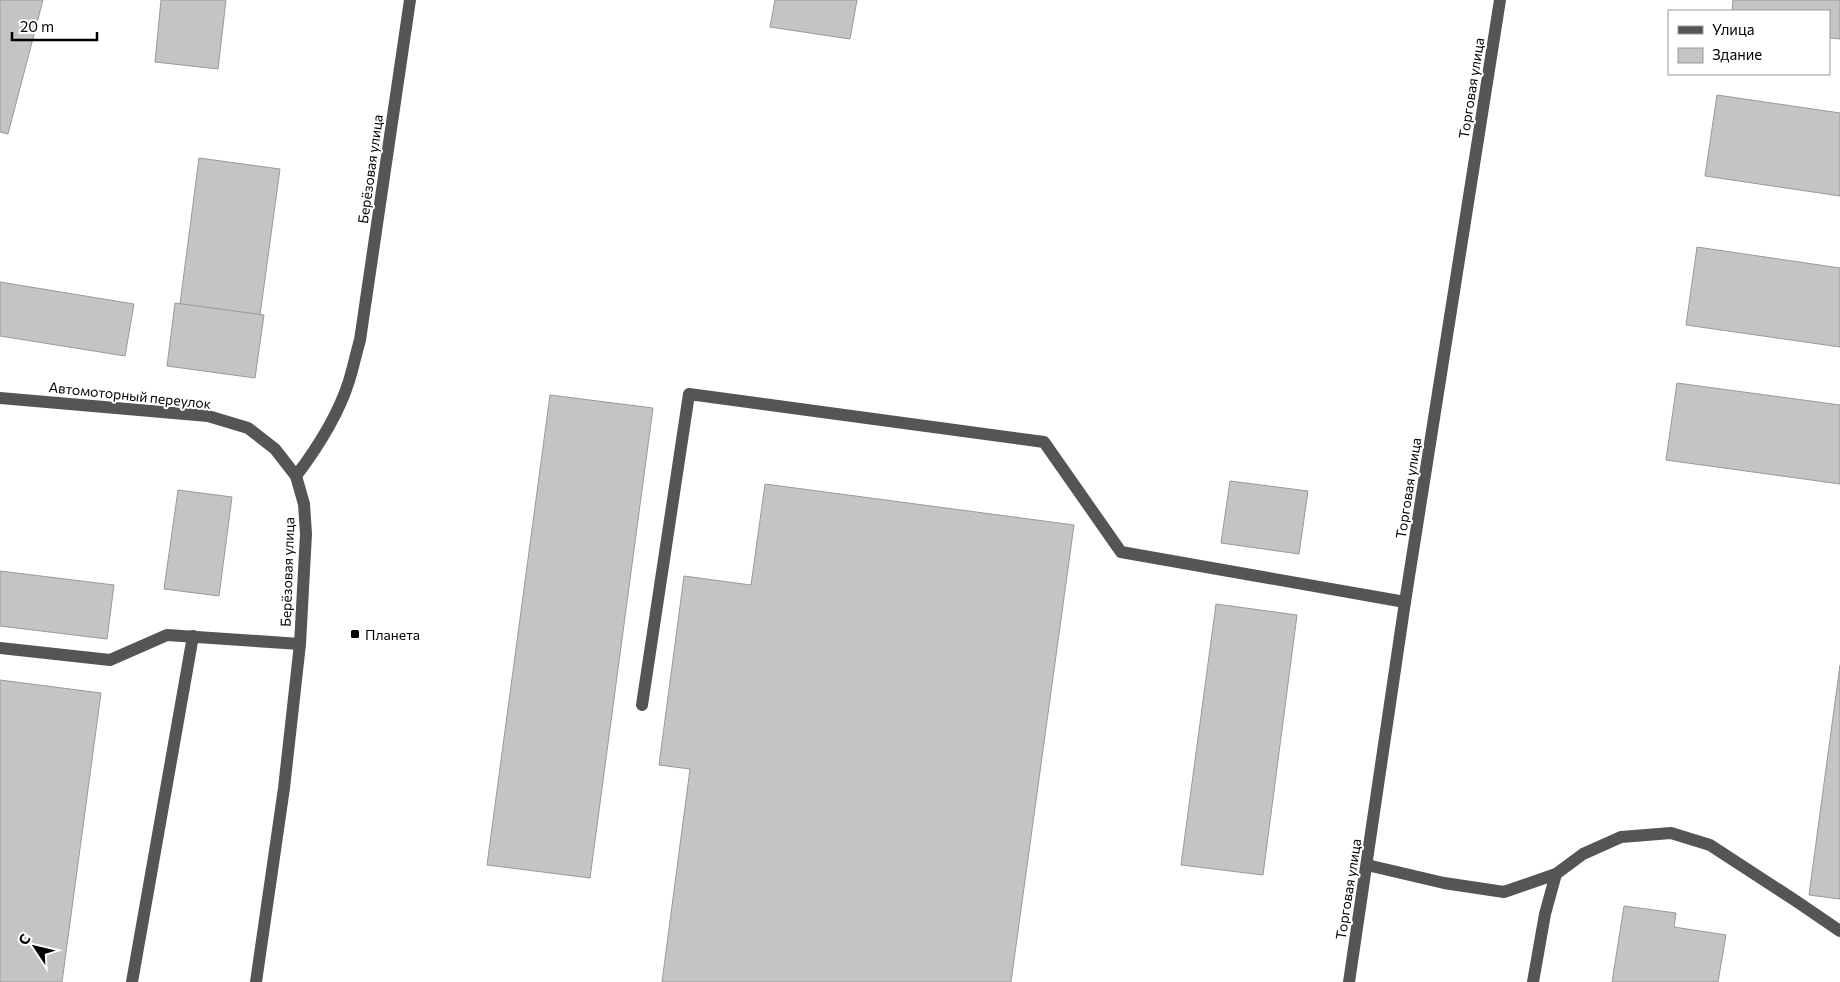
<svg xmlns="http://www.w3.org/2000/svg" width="1840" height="982" font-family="Commissioner,sans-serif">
	<rect width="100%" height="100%" fill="#fff"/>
	<g fill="#c4c4c4" stroke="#999">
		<polygon points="0,0 43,0 8,134 0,132"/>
		<polygon points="161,0 226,0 218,69 155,62"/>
		<polygon points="775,0 857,0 850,39 770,27"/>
		<polygon points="1733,0 1840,0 1840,39 1829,38 1829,11 1732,11"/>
		<polygon points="1717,95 1840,113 1840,196 1705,176"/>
		<polygon points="199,158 280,169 260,315 180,304"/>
		<polygon points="1697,247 1840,268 1840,347 1686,325"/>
		<polygon points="0,282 134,304 125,356 0,336"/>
		<polygon points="175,303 264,315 255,378 167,366"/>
		<polygon points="1677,383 1840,405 1840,484 1666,460"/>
		<polygon points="550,395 653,408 590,878 487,865"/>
		<polygon points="1230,481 1308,491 1299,554 1221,543"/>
		<polygon points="765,484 1074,525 1011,982 662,982 690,769 659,765 684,576 751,585"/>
		<polygon points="178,490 232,497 219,596 164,589"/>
		<polygon points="0,571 114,585 107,639 0,626"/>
		<polygon points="1216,604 1297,615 1263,875 1181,865"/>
		<polygon points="1840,665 1840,899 1809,895"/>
		<polygon points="0,680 101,693 62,982 0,982"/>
		<polygon points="1624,906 1676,913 1674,927 1726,935 1718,982 1612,982"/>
	</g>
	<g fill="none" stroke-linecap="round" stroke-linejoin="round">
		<g stroke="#555" stroke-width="12">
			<polyline points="0,398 208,416 248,428 275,449 296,476 304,504 306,534 300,644 284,788 256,982"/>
			<path d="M296,476C318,447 338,416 349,381C353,368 356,354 360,340L410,0"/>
			<polyline points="0,648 110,660 167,635 300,644"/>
			<polyline points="642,705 689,394 1044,442 1121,552 1405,602"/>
			<polyline points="1367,865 1444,883 1504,892 1556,874 1583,854 1621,837 1671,833 1710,845 1796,901 1840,931"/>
			<polyline points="132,982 193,636"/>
			<polyline points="1349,982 1405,602 1500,0"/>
			<polyline points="1533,982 1545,914 1556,874"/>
		</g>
	</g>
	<rect fill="#000" stroke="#fff" stroke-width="2" x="350" y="629" width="10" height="10" rx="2.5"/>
	<g text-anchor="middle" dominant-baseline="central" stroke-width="4" stroke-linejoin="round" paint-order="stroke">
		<g font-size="14" fill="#000" stroke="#fff">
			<text transform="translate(1471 88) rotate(-81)">Торговая улица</text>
			<text transform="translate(370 169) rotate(-82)">Берёзовая улица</text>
			<text transform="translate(130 395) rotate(6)">Автомоторный переулок</text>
			<text transform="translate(1408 488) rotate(-81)">Торговая улица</text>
			<text transform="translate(287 572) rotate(-88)">Берёзовая улица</text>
			<text transform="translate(1348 889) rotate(-81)">Торговая улица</text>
		</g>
		<g font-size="14" fill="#000" stroke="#fff" text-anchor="start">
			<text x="365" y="634">Планета</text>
		</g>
	</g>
	<rect x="1668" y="10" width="162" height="65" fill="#ffffff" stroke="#999999"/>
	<rect x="1678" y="26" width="25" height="8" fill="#555555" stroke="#999999"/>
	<text x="1712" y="35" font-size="15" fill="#000000">Улица</text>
	<rect x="1678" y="48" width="25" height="15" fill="#c4c4c4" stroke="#999999"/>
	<text x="1712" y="60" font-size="15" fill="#000000">Здание</text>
	<g transform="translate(35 947) rotate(305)" stroke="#ffffff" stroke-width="4" paint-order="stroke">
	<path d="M0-4L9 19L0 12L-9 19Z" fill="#000000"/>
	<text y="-8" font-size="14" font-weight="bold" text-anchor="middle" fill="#000000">С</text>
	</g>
	<path d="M12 32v8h85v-8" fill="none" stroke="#000000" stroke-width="2.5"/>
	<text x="20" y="32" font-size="15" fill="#000000" stroke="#ffffff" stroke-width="4" paint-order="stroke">20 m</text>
</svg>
